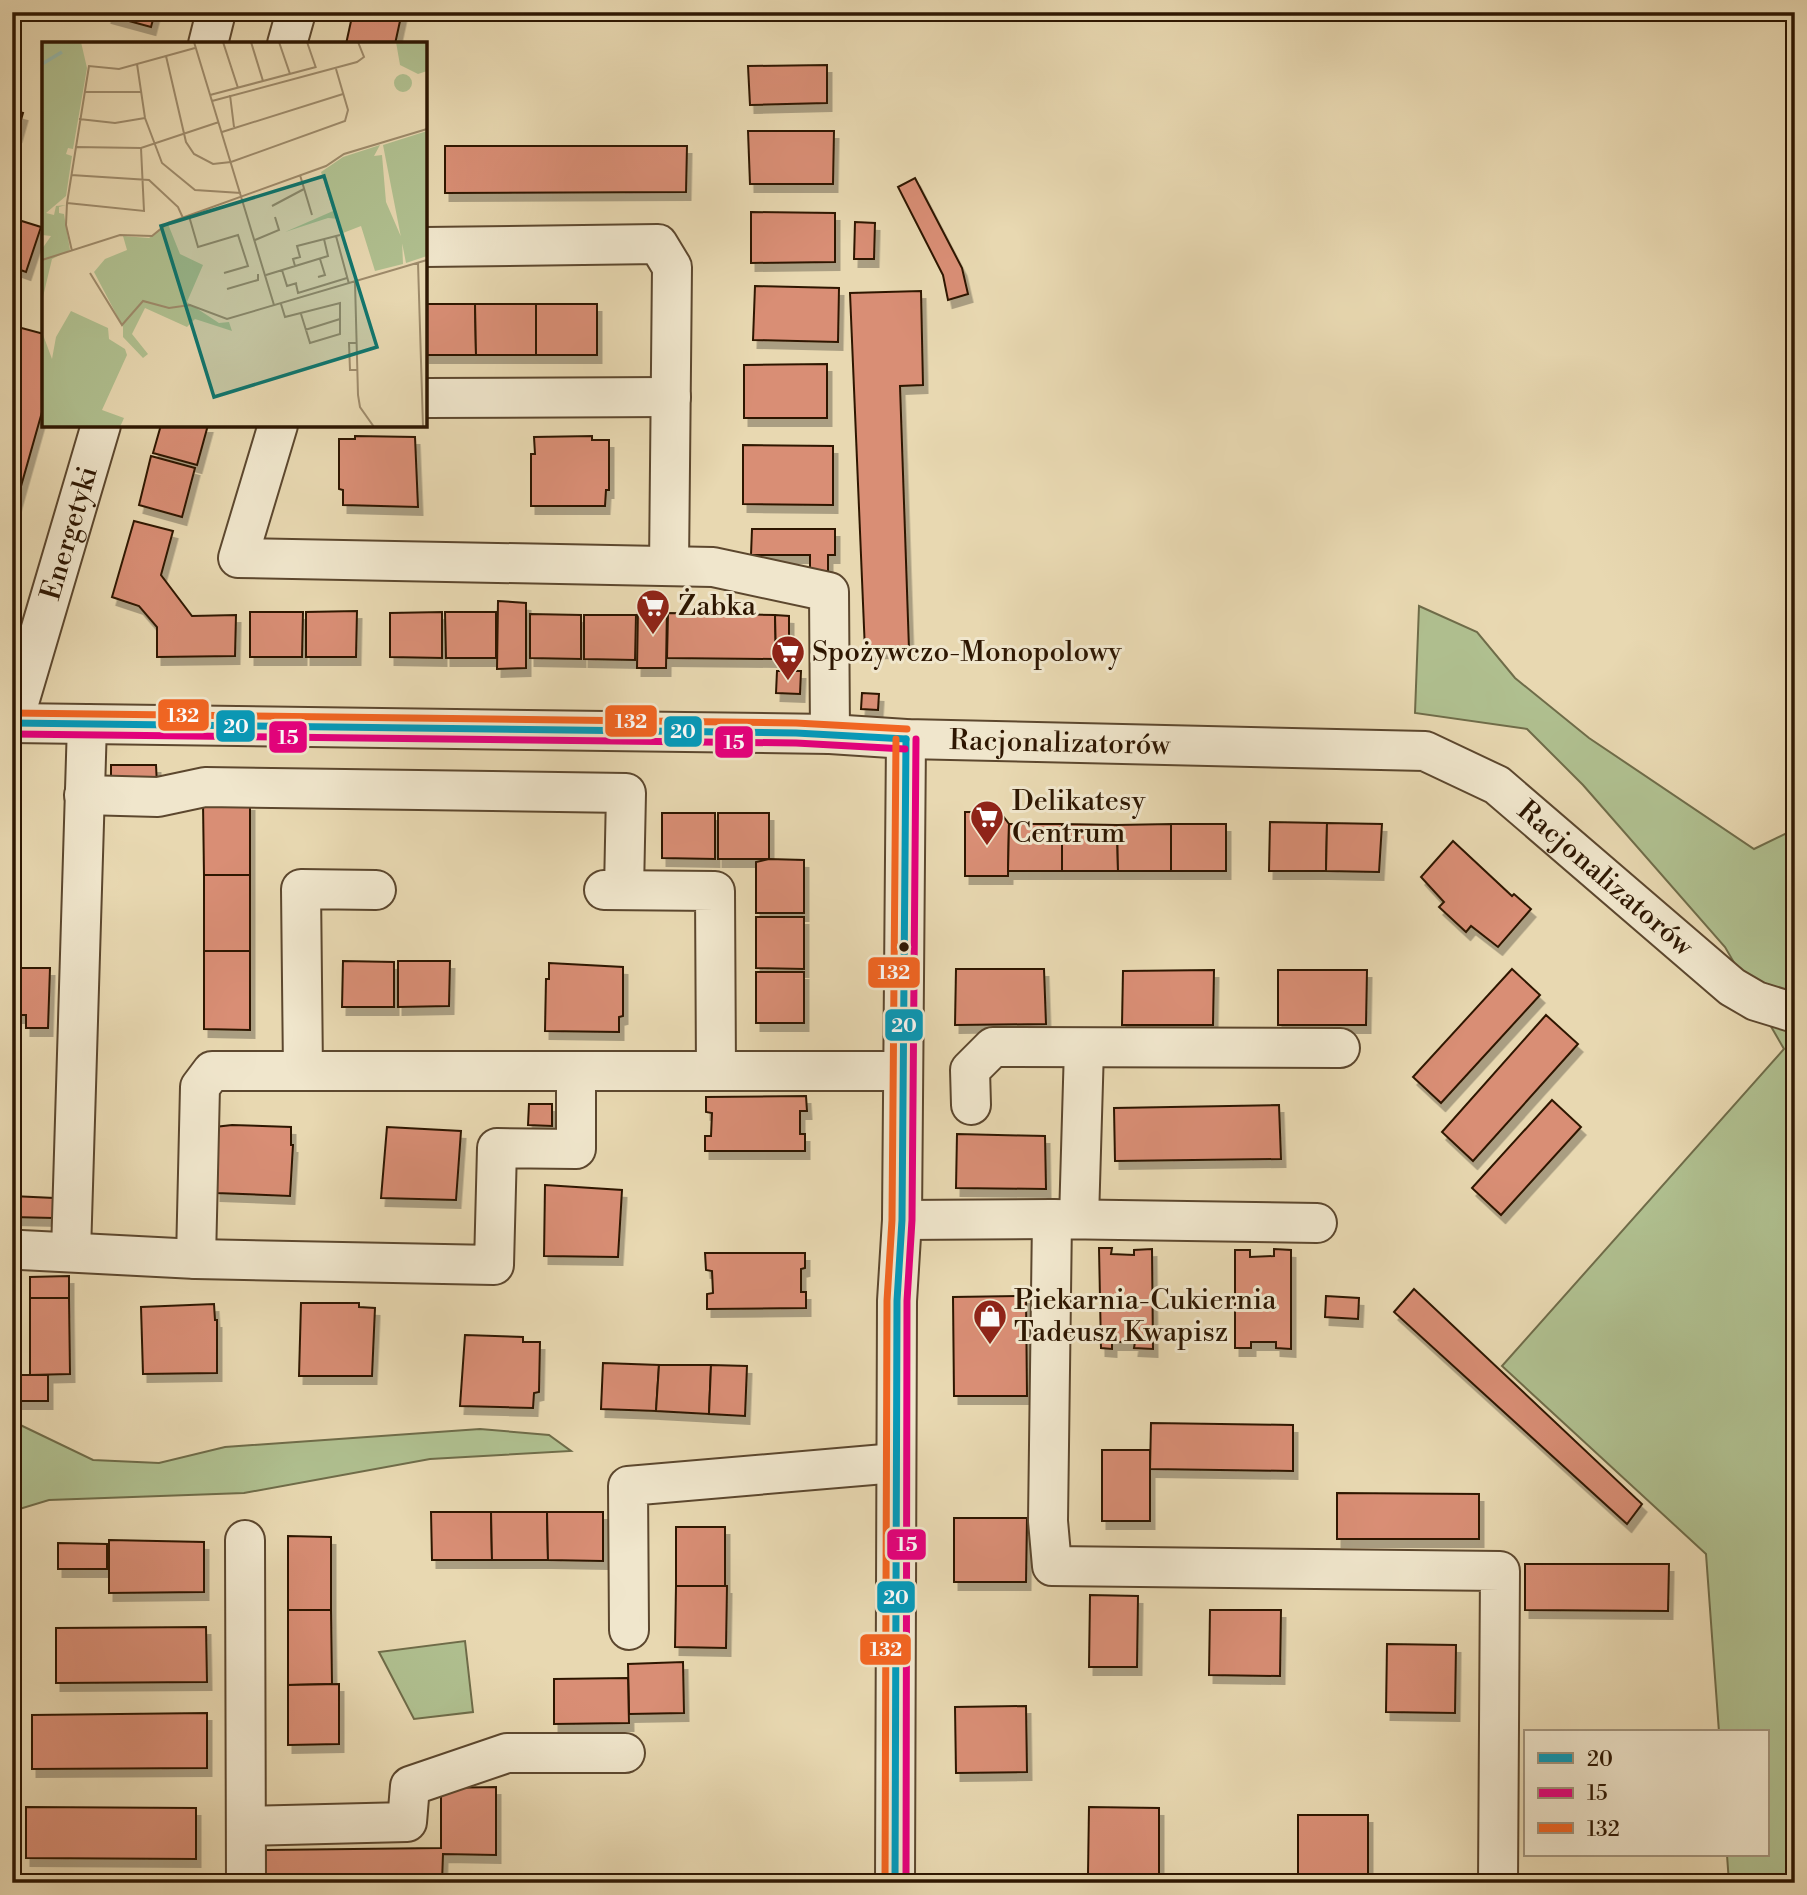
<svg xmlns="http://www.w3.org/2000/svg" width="1807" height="1895" font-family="'Libre Bodoni',serif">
	<defs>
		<filter id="shadow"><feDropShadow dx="4.5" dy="8" stdDeviation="0" flood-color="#0004"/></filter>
	</defs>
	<rect width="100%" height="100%" fill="#e8d8b1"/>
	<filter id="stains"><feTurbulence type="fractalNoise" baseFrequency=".00286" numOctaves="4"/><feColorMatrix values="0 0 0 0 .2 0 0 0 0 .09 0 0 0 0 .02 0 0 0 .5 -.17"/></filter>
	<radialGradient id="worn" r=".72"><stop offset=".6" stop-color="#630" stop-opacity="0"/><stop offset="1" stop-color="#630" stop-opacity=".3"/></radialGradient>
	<g fill="#b0c090" stroke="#6f6c49" stroke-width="2">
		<polygon points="1419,606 1477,632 1515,678 1589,738 1754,849 1795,829 1795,1881 1729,1883 1727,1855 1767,1855 1767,1732 1719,1732 1706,1554 1502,1366 1784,1049 1725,947 1583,785 1527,729 1415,713"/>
		<polygon points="12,1421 93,1460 159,1463 225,1447 480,1429 549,1435 571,1451 430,1459 244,1493 49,1500 16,1510 12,1548"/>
		<polygon points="465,1641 473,1712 414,1719 379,1652"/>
	</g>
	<g fill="#d98e74" stroke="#2e1702" stroke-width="2" filter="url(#shadow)">
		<polygon points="108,12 155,12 151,27 107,15"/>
		<polygon points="353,12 402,12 395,44 346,44"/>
		<polygon points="827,65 827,103 750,105 748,66"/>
		<polygon points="12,110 23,113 17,134 12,133"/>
		<polygon points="748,131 834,131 833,184 750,184"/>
		<polygon points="445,146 687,146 686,192 445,193"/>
		<polygon points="915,178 962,268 968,294 948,300 943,275 898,187"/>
		<polygon points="751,212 835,213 835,262 751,263"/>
		<polygon points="12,218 41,227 26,272 12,267"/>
		<polygon points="855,222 875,223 874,259 854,259"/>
		<polygon points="755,286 839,288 838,342 753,340"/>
		<polygon points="921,291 923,385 900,386 909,649 865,651 850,293"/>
		<polygon points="425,304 475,304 476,355 425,355"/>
		<polygon points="475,304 536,304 536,355 476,355"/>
		<rect x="536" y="304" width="61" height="51"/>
		<polygon points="14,326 44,334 44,405 12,518"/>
		<polygon points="827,364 827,418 744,418 744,365"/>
		<polygon points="161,425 208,425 197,465 153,453"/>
		<polygon points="355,436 415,437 418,507 343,505 343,490 339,489 339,439 355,439"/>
		<polygon points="592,436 592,440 609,440 609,490 606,490 605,506 531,506 531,454 535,454 534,437"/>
		<polygon points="743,445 833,446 833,505 743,504"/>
		<polygon points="151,456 195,468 182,517 139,505"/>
		<polygon points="134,521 173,531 161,575 192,616 236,615 235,656 157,657 157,627 139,606 112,597"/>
		<polygon points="752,529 835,529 835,555 828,555 828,571 810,571 810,555 751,555"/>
		<polygon points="498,601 526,603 526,668 497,669"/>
		<polygon points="667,607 666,668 637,668 638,608"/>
		<polygon points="357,611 356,657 306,657 306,612"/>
		<polygon points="250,612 303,612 302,657 250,657"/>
		<polygon points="442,612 442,658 390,657 390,613"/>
		<polygon points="445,612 496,612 496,658 446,658"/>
		<polygon points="668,613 775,615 776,659 667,658"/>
		<polygon points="530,614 581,615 581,659 530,658"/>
		<polygon points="584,615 636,615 635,660 584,659"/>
		<polygon points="775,615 789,616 789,660 776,659"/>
		<polygon points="777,671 801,671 800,694 776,693"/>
		<polygon points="862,693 879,694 878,710 861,709"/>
		<polygon points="111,765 156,765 157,785 111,784"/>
		<polygon points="203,803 250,803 250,875 204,875"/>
		<polygon points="965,812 1000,812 1009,824 1008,876 965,876"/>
		<polygon points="662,813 715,813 715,859 662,858"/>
		<rect x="718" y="813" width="51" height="46"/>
		<polygon points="1270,822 1327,823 1326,871 1269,871"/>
		<polygon points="1327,823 1382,824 1379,872 1326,871"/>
		<polygon points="1009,824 1062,824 1062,871 1008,871"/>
		<polygon points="1062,824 1117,825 1118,871 1062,871"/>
		<rect x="1171" y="824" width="55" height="47"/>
		<polygon points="1171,824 1171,871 1118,871 1117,825"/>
		<polygon points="1453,841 1512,896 1514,894 1531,909 1498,947 1471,926 1466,932 1439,907 1444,902 1421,877"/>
		<polygon points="769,859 804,860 804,913 756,913 756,862"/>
		<rect x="204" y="875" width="46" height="76"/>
		<polygon points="756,917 804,917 804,969 756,968"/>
		<polygon points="204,951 250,951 250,1030 204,1029"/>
		<polygon points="343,961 394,962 394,1007 342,1007"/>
		<polygon points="398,961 450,961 449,1006 398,1007"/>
		<polygon points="549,963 623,967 623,1016 619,1017 619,1032 545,1031 546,979 549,979"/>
		<polygon points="12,968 50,968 48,1028 26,1028 26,1015 12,1015"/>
		<polygon points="956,969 1044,969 1046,1024 955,1025"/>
		<polygon points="1512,969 1540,995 1441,1103 1413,1077"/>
		<polygon points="1214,970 1213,1025 1122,1025 1123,971"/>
		<polygon points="1278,970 1367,970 1366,1025 1278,1025"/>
		<rect x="756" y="972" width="48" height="51"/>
		<polygon points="1546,1015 1578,1044 1473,1161 1442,1132"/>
		<polygon points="806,1096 807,1111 800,1111 800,1134 805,1134 805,1151 705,1151 705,1136 711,1136 712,1113 706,1112 706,1097"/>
		<polygon points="1552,1100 1581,1127 1501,1215 1472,1188"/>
		<polygon points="529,1104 552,1104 552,1126 528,1125"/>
		<polygon points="1279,1105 1281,1159 1115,1161 1114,1108"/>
		<polygon points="232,1125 291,1127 291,1145 293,1145 290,1196 216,1193 215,1127"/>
		<polygon points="387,1127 461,1131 456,1200 381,1198"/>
		<polygon points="957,1134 1045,1136 1046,1189 956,1188"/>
		<polygon points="545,1185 622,1190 618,1257 544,1256"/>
		<polygon points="12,1196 54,1198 53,1218 12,1217"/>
		<polygon points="1099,1248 1112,1248 1111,1254 1134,1255 1134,1250 1152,1249 1153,1349 1134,1348 1135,1342 1112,1342 1112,1349 1101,1348"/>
		<polygon points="1274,1249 1291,1250 1291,1349 1276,1348 1276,1342 1251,1342 1251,1348 1235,1348 1235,1250 1250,1250 1250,1257 1274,1256"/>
		<polygon points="705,1253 805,1253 805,1268 801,1269 801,1292 806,1292 806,1308 707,1309 707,1294 713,1293 712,1271 706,1270"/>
		<polygon points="69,1276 69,1298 30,1298 30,1277"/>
		<polygon points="1414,1289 1642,1504 1627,1524 1394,1312"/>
		<polygon points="1026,1296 1027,1396 954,1396 953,1297"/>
		<polygon points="1326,1296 1359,1298 1358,1319 1325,1317"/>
		<polygon points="30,1298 69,1298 70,1374 30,1375"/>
		<polygon points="301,1303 359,1303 359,1307 375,1308 372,1376 299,1376"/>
		<polygon points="214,1304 215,1320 217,1320 217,1373 143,1374 141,1307"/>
		<polygon points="465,1335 523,1337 523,1342 540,1342 539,1392 534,1393 533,1408 460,1406"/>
		<polygon points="603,1363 659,1365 656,1411 601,1409"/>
		<polygon points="659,1365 711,1365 709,1414 656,1411"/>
		<polygon points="711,1365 747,1366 745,1416 709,1414"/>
		<rect x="12" y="1375" width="36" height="26"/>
		<polygon points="1151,1423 1293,1425 1293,1471 1150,1469"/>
		<rect x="1102" y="1450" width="48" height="71"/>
		<polygon points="1337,1493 1479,1494 1479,1539 1337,1539"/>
		<polygon points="431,1512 491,1512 492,1560 432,1560"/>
		<polygon points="491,1512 547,1512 548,1560 492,1560"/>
		<polygon points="547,1512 603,1512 603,1561 548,1560"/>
		<polygon points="954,1518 1027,1518 1026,1582 954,1582"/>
		<rect x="676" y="1527" width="49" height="59"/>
		<polygon points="288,1536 331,1537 331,1610 288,1610"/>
		<polygon points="109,1540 204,1542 204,1592 109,1593"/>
		<polygon points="58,1543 107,1544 107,1569 58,1569"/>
		<polygon points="1525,1564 1669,1564 1668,1611 1525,1610"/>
		<polygon points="676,1586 727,1586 726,1648 675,1647"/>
		<polygon points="1090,1595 1138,1596 1137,1667 1089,1667"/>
		<polygon points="288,1610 331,1610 332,1684 288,1685"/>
		<polygon points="1210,1610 1281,1610 1280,1676 1209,1675"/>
		<polygon points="206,1627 207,1682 56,1683 56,1628"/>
		<polygon points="1387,1644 1456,1645 1455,1713 1386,1712"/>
		<polygon points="683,1662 684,1713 629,1714 628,1664"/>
		<polygon points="628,1678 629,1723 554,1724 554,1679"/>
		<polygon points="339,1684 339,1744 288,1745 288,1685"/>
		<polygon points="1026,1706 1027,1772 956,1773 955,1707"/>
		<polygon points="207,1713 207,1768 32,1769 32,1715"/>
		<polygon points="496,1787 496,1855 443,1854 442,1883 266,1883 266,1850 441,1848 441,1788"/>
		<polygon points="26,1807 196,1808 196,1859 26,1858"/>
		<polygon points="1089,1807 1159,1808 1159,1875 1088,1874"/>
		<rect x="1298" y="1815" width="70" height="66"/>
	</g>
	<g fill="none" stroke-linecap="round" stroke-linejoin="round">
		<g stroke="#5c472e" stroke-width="42">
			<g id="minor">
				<polyline points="208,44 216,12"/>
				<polyline points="287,44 296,12"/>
				<polyline points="425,247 658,244 672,267 669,566"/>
				<polyline points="425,398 671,397"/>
				<polyline points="278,425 238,558 713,567 829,592 830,734"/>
				<path id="s1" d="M12,723L830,734L906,739L1425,751L1497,785L1732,987L1756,1001L1795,1013"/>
				<path id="s2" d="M13,723L101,425"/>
				<polyline points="84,795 158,797 205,787 626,793 624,890"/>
				<polyline points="604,890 715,891 716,1071"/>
				<polyline points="303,1071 301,889 376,890"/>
				<polyline points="971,1105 970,1070 993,1047 1340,1048"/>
				<polyline points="1079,1219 1084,1048"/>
				<polyline points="902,1220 1052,1219"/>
				<polyline points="1317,1223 1052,1219 1048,1521 1052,1566 1500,1571 1498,1883"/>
				<polyline points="21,1250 196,1259 494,1265 497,1148 576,1149 576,1071"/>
				<polyline points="71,1252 87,724"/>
				<polyline points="196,1259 200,1087 212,1071 903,1071"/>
				<polyline points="245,1540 246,1883"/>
				<polyline points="629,1630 628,1486 896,1463"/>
				<polyline points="246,1826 407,1822 410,1786 507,1753 625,1753"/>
				<polyline points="895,1883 897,1301 902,1220 906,739"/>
			</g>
		</g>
		<use href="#minor" stroke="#f0e6cc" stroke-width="38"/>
		<g stroke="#f0e6cc" stroke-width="12">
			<g id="bus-1">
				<polyline points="12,723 796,733 906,739"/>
				<polyline points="895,1883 897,1301 902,1220 906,739"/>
			</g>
		</g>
		<g stroke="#f0e6cc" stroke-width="12">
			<g id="bus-2">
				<polyline points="12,734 796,743 905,749"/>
				<polyline points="906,1883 907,1301 912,1220 916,739"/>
			</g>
		</g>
		<g stroke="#f0e6cc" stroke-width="12">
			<g id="bus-3">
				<polyline points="12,713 796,723 907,729"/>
				<polyline points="885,1883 887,1301 892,1220 896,739"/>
			</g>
		</g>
		<use href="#bus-1" stroke="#059aba" stroke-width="7"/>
		<use href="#bus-2" stroke="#e5007d" stroke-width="7"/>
		<use href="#bus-3" stroke="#f26522" stroke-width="7"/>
	</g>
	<defs>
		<g id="supermarket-pin" transform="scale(1.75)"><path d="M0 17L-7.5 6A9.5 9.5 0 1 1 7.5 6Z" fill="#8f2418" stroke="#f0e6cc"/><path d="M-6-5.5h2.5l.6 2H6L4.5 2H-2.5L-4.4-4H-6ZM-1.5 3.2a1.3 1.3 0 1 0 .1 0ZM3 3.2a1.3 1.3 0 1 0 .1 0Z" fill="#fff"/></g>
		<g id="shop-pin" transform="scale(1.75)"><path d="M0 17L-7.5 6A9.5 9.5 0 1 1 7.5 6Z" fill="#8f2418" stroke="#f0e6cc"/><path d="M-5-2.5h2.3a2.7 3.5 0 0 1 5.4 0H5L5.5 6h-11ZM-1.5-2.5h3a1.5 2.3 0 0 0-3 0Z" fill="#fff"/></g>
	</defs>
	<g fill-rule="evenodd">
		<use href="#supermarket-pin" x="653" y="606"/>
		<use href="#supermarket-pin" x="788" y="652"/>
		<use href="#supermarket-pin" x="987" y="817"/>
		<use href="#shop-pin" x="990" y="1316"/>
	</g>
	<circle fill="#2e1702" stroke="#f0e6cc" stroke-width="2.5" cx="904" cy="947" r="6"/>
	<g text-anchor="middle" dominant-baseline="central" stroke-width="6" stroke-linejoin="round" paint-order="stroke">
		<g font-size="28" fill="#2e1702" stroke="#f0e6cc">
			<text stroke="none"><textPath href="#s2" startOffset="198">Energetyki</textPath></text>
			<text stroke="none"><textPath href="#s1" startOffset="1048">Racjonalizatorów</textPath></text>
			<text stroke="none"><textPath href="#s1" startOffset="1636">Racjonalizatorów</textPath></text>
		</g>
		<g font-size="28" fill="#2e1702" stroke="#f0e6cc" text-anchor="start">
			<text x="678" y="606">Żabka</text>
			<text x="812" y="652">Spożywczo-Monopolowy</text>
			<text x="1012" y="801">Delikatesy<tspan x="1012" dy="32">Centrum</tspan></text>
			<text x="1014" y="1300">Piekarnia-Cukiernia<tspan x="1014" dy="32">Tadeusz Kwapisz</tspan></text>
		</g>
	</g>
	<g transform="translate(42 42)">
		<rect width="385" height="385" fill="#e8d8b1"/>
		<path d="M0,0H39L45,26L31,107L26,106L24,112L30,114L24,154L4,171L12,173L14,164L24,163L17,165V171L22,172L28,208L10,217L0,259V207L9,194L0,193ZM354,0H385V29L376,32L358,23ZM352 41a9 9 0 1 1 18 0a9 9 0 1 1-18 0ZM385,89V214L364,221L341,103ZM338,103L332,114L340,113L344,160L360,197L361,222L333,229L319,184L301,191L297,177L286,176L243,190L291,169L279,130L301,115ZM126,182L138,212L161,223L145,260L177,281L187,280L190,289L153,277L145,285L103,266L90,292L106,312L101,316L81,295V285L52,230L63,217L85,208L81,194L107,196ZM29,269L66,286L67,297L83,307L85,313L60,368L82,376L78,385H0V290L10,317L14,295Z" fill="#b0c090"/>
		<path fill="none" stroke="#97baad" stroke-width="3.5" d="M0,22L20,10"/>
		<path fill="none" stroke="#9e8b6b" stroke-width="2" d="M152,0L232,263M181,0L196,46M209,0L221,39M237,0L248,32M265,0L274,26M124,14L144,100L152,112L171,122L189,120L303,79L306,68L294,27M95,22L103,76L120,121L153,148L199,151M42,50H99M168,53L274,25M188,53L192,85M170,59L315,20L322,15L316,0M37,77L73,81L103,76M180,90L301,52M33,105L99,106L177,80M29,133L107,138L136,165L141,176M258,133L270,173M25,161L102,169L99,106M230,164L262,147M147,174L156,205L196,193L206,224L182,231M294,194L307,242M213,198L237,188L233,175M30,209L24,183L25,161L47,24L77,27L153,6M0,218L78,193L110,194L126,181L284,124L302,112L385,87M376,221L381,385M253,224L251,217L258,215L255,204L298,193M240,228L245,244L255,241M48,231L80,283L101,259L127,266L148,263L185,277L385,218M224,233L286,214L282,197M276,235L283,233L278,217M313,240L316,353L318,365L332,385M254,242L256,251L305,236M185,247L216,238V232M239,262L243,275L298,261V292L268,301L259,272M263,288L298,277M314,301H307L308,328H315"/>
		<path fill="#0f766e" fill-opacity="0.15" stroke="#0f766e" stroke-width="3.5" d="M282,134L335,305L172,355L119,184Z"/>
		<rect width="385" height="385" fill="none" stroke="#2e1702" stroke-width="3.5"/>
	</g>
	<g stroke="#f0e6cc" stroke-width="2.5">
		<rect x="157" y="698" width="53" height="34" rx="7" fill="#f26522"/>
		<rect x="604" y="704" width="54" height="34" rx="7" fill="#f26522"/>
		<rect x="215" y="709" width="41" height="34" rx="7" fill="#059aba"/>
		<rect x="663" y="715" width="40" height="33" rx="7" fill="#059aba"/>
		<rect x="268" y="720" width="40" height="34" rx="7" fill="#e5007d"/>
		<rect x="714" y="725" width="40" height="34" rx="7" fill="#e5007d"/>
		<rect x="867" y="956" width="54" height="33" rx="7" fill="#f26522"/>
		<rect x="884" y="1008" width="40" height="34" rx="7" fill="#059aba"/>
		<rect x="886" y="1528" width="41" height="33" rx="7" fill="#e5007d"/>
		<rect x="876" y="1580" width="40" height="34" rx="7" fill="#059aba"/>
		<rect x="859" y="1633" width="53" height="33" rx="7" fill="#f26522"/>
	</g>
	<g font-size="19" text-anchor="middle" font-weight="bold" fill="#fff">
		<text x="183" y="722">132</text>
		<text x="631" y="728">132</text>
		<text x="236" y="733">20</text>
		<text x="683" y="738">20</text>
		<text x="288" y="744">15</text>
		<text x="734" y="749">15</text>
		<text x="894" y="979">132</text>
		<text x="904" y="1032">20</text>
		<text x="907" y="1551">15</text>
		<text x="896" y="1604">20</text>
		<text x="886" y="1656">132</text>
	</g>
	<rect width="1807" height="1895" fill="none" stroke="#e8d8b1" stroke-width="42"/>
	<rect x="14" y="14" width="1779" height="1867" fill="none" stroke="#2e1702" stroke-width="3.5"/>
	<rect x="21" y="21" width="1765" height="1853" fill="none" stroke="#2e1702" stroke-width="2"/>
	<rect x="1524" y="1730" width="245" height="126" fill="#f0e6cc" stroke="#a2937b" stroke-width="2"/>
	<rect x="1538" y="1753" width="35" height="10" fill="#059aba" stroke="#a2937b" stroke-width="2"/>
	<text x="1587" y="1766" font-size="21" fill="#2e1702">20</text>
	<rect x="1538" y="1788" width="35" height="10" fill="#e5007d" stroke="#a2937b" stroke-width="2"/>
	<text x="1587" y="1800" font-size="21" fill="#2e1702">15</text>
	<rect x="1538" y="1823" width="35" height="10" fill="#f26522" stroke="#a2937b" stroke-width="2"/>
	<text x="1587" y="1836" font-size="21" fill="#2e1702">132</text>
	<rect width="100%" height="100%" filter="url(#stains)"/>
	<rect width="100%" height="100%" fill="url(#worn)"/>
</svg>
